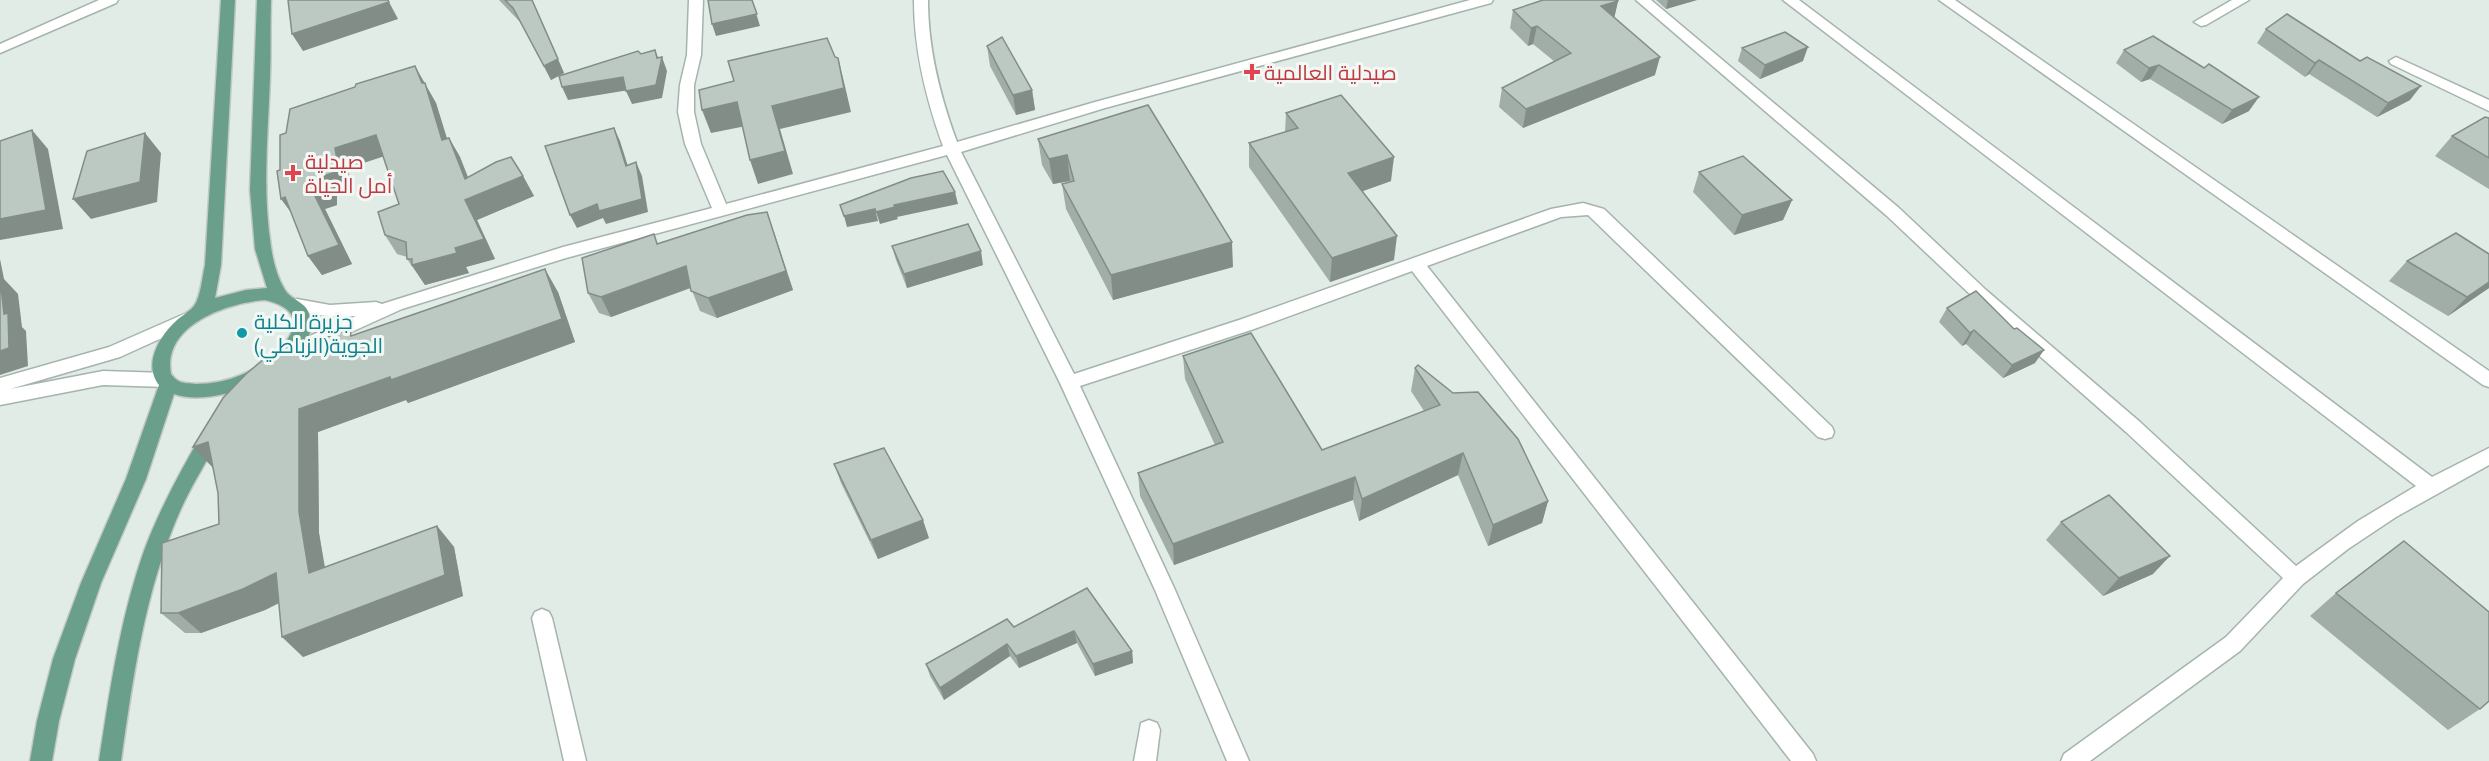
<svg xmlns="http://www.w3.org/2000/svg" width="2489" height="761" font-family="'Archivo Narrow',Cairo,sans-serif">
	<rect width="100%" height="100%" fill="#e2ece6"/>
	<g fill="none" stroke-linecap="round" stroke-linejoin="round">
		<g stroke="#a5b4ac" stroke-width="3">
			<g id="minor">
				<polygon points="99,0 118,0 116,3 0,53 0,44"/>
				<path d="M689,0H703L701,55L694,85V112L701,144L726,204L943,146C926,99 914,51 914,0H928C928,49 940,96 957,142L1095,102L1470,0H1493L1491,3L1105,108L961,152L1074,374L1242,319L1551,209L1583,203L1604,209L1832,427L1834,432L1832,437L1825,439L1818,437L1588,215L1561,217L1427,266L1813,754L1816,761H1791L1412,271L1254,329L1080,386L1175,590L1249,761H1227L1155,590L1060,383L947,155L566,258L402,309L294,358L288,360L282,358L279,353L282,348L356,316C333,317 313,316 291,309L288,305L291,301L297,299L330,305L376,302L382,304L563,247L712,208L685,144L678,112L680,85L687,55Z"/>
				<polygon points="1636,0 1651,0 1899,208 1986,290 2140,422 2296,566 2358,521 2416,486 1783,0 1799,0 2432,477 2489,448 2489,465 2396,517 2348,549 2303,584 2240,651 2090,761 2061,761 2064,754 2226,637 2283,578 2126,432 1974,298 1887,216"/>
				<polygon points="1939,0 1955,0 2489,371 2489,387 2483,385"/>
				<polygon points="2232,0 2249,0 2206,25 2201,26 2194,22"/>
				<polygon points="2396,57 2489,100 2489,111 2391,64 2389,61"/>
				<polygon points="191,311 197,312 200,317 197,322 120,357 10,389 103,371 166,373 172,375 175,380 172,385 166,387 103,385 0,405 0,378 109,347"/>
				<polygon points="542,609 549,612 552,618 586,761 564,761 532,618 535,612"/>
				<polygon points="1149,720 1157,723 1160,730 1156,761 1134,761 1141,723"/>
			</g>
		</g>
		<g stroke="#c1c8c6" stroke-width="3">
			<g id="major">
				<path d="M221,0H235L221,265L215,298L246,290L267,288L255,249L250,190L257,0H271C270,26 271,52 270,78C268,134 262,190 271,247C273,261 277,277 285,290C292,302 311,301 311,324C310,373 214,409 174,394L146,479L101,583L75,659L59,721L52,761H30L37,721L53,659L81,583L126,479L159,385C143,365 159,337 175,322C181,316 189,312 194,306C201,296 202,278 205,265ZM265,300C328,315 272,362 241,375C227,381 211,384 196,384C190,383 182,384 177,380C175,379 173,376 171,374C162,325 227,303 265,300Z"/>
				<path d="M212,427L219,429L221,434C208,460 192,484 180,511C145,590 133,676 121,761H99C110,690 120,619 144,551C160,508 182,468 205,429Z"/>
			</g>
		</g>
		<use href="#minor" fill="#fff" fill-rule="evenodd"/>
		<use href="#major" fill="#699f8b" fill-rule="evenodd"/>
	</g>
	<g fill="#a1ada7">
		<polygon points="499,0 532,0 564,73 551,80 520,22"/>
		<polygon points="1656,0 1697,0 1666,9"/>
		<polygon points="1618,1 1614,18 1655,75 1523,128 1499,107 1502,88 1555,62 1533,44 1528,46 1510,28 1513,10"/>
		<polygon points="2266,29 2410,100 2377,117 2309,74 2305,77 2257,43"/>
		<polygon points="987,46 1032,90 1035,110 1016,115 990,66"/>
		<polygon points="1742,48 1803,61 1760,79 1738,61"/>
		<polygon points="2124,50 2204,68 2249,111 2222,124 2150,79 2141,82 2116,63"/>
		<polygon points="424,83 436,103 447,138 449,138 460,157 468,177 523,176 534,196 477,220 495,259 466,267 469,273 425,285 407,259 407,257 397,254 385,235 399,204 383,156 348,168 352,190 337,195 337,205 325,209 352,264 322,275 308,256 280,170"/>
		<polygon points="1286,113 1391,181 1363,191 1394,260 1330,282 1249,167 1249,143 1285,132"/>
		<polygon points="2489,118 2489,189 2435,156 2452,136"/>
		<polygon points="1038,139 1233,267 1113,300 1066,209 1062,184 1071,181 1070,181 1053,184 1042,165"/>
		<polygon points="1699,172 1792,200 1783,220 1734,235 1693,192"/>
		<polygon points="774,232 793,290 717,318 700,311 691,288 611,317 599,313 588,293 654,234 658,244"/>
		<polygon points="892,246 983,265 907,288 896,260"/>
		<polygon points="2407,261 2489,288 2448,316 2389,281"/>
		<polygon points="558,292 575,342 408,403 406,400 318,432 319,533 325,567 437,526 454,547 463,596 303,657 279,603 265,610 201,633 185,633 161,613 219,524 218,493 213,468 354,335"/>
		<polygon points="1947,308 2014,329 2035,363 2003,378 1966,344 1962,346 1939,322"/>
		<polygon points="1183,356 1322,450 1424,411 1411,391 1415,368 1548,501 1542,523 1488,546 1458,475 1359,521 1353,500 1174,565 1140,496 1138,473 1215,445 1185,379"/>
		<polygon points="834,464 929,538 878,559 841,483"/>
		<polygon points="2061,522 2153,574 2103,596 2046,540"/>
		<polygon points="1087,588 1132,651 1133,663 1095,676 1077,643 1019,668 1010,656 944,700 930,676 926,664 1014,627"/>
		<polygon points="2336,593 2480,709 2448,730 2310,616"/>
	</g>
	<g fill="#838d88">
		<polygon points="532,0 564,73 551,80 544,66"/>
		<polygon points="752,0 760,26 716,36 712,24"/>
		<polygon points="1668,0 1697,0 1666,9"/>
		<polygon points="1618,1 1614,19 1601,6"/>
		<polygon points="389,2 398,19 303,51 292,34"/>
		<polygon points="1537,26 1533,44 1528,46 1531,28"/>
		<polygon points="1808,47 1803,61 1760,79 1765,65"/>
		<polygon points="655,50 661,65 662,57 667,71 662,98 632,104 626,91"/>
		<polygon points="1660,57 1655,75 1523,128 1526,109"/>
		<polygon points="838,58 844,82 851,112 780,129 793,174 758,184 750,160 772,106"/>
		<polygon points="2319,60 2309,74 2305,77 2315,63"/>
		<polygon points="2159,65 2150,79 2141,82 2149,68"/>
		<polygon points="415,66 436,103 453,159 442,140 422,83"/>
		<polygon points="623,77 629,90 568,100 562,87"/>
		<polygon points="2421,86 2410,100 2377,117 2388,103"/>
		<polygon points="1032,90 1035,110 1016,115 1013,95"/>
		<polygon points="2259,97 2249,111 2222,124 2232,110"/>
		<polygon points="737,102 746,126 711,133 702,110"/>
		<polygon points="614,128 620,141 632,179 626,166"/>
		<polygon points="32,130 48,149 63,229 0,240 0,219"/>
		<polygon points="145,133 161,153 157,202 91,219 73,199"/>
		<polygon points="376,135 388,155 348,168 352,190 337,195 337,205 325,209 352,264 322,275 308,256 312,190 323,176 335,148"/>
		<polygon points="449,138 460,157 475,196 523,176 534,196 477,220 495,259 466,267 469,273 425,285 412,265 455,248 465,179"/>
		<polygon points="1067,155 1070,181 1053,184 1049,159"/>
		<polygon points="1394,157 1391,181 1346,197 1348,173"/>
		<polygon points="636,162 642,176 648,212 606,224 603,218 577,228 570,215"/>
		<polygon points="955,192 958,204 897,217 898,219 880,224 876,212 894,205"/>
		<polygon points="285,197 295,218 281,199"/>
		<polygon points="1792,200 1783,220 1734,235 1742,215"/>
		<polygon points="875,209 878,221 847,227 844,216"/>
		<polygon points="767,212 793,290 717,318 708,298"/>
		<polygon points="1397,236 1394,260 1330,282 1332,258"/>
		<polygon points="1232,242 1233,267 1113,300 1111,275"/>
		<polygon points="981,251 983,265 907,288 904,274"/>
		<polygon points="0,259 4,279 18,294 22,327 26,331 28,366 0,375 0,351 4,314 0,290"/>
		<polygon points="686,266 695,286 611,317 601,297"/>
		<polygon points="545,269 558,292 575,342 408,403 406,400 318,432 319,533 329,594 309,573 299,512 299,409"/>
		<polygon points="2489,282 2489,288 2448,316 2467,297"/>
		<polygon points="1974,330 1966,344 1962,346 1970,333"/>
		<polygon points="2044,350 2035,363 2003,378 2012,365"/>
		<polygon points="208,442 214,469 193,447"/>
		<polygon points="1463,453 1458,475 1359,521 1362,499"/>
		<polygon points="1355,477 1353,500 1174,565 1173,544"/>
		<polygon points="1548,501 1542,523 1488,546 1493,525"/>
		<polygon points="923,520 929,538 878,559 871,540"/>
		<polygon points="437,526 454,547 463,596 303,657 282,637"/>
		<polygon points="2170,556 2153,574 2103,596 2119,578"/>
		<polygon points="276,573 297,594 265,610 201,633 178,613"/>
		<polygon points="1074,631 1077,643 1019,668 1016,656"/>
		<polygon points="1007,644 1010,656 944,700 940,688"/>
		<polygon points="1132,651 1133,663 1095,676 1093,664"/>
	</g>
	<g fill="#bbc9c2" stroke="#838d88" stroke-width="1.5">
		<polygon points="288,0 388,0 389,2 292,34"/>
		<polygon points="505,0 532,0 558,59 544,66 513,8"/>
		<polygon points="708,0 752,0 757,14 712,24"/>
		<polygon points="1543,0 1618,0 1618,1 1601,6 1660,57 1526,109 1502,88 1571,53 1537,26 1531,28 1513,10"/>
		<polygon points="2287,14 2360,61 2367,57 2421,86 2388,103 2319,60 2315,63 2266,29"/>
		<polygon points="1785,32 1808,47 1765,65 1742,48"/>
		<polygon points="2153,36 2204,68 2209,64 2259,97 2232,110 2159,65 2149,68 2124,50"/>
		<polygon points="1002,37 1032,90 1013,95 987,46"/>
		<polygon points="827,38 835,57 838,58 844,88 772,106 785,151 750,160 737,102 702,110 699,90 734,81 728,61"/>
		<polygon points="655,50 657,58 662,57 656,85 626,91 623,77 562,87 559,76 638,51 641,54"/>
		<polygon points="415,66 422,83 425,83 442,140 449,138 465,179 496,162 511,157 523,176 465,200 484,239 455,248 457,253 412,265 412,259 407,259 406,242 385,235 378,212 399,204 376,135 335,148 339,171 323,176 324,186 312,190 339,245 308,256 285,197 281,199 277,171 280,170 280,135 286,133 290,109 355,87 356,84"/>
		<polygon points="1341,95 1394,157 1348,173 1397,236 1332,258 1249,143 1298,128 1286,113"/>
		<polygon points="1148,105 1232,242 1111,275 1062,184 1074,181 1067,155 1049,159 1038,139"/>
		<polygon points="2485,117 2489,118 2489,158 2452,136"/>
		<polygon points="614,128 626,166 636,162 642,199 599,211 597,204 570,215 545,146"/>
		<polygon points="32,130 46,210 0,219 0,141"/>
		<polygon points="145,133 140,182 73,199 87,151"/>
		<polygon points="1743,156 1792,200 1742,215 1699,172"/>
		<polygon points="943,171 955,192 894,205 895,207 876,212 875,209 844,216 840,205 911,178"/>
		<polygon points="767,212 786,271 708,298 691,291 686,266 601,297 588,293 582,258 654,234 657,244 747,215"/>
		<polygon points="968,224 981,251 904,274 892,246"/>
		<polygon points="2456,233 2489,254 2489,282 2467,297 2407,261"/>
		<polygon points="545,269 562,319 391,380 390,377 299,409 299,512 309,573 437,526 445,575 282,637 276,573 243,589 178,613 161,613 162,543 219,524 218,493 208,442 193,447 223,398 246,374 264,359 350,329 351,336"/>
		<polygon points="0,278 4,314 8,313 9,348 0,351"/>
		<polygon points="1976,291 2014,329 2017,328 2044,350 2012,365 1974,330 1970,333 1947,308"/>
		<polygon points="1251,333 1322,450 1440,405 1415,368 1418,365 1453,393 1478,392 1518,439 1548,501 1493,525 1463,453 1362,499 1355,477 1173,544 1138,473 1223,442 1183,356"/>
		<polygon points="884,448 923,520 871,540 834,464"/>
		<polygon points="2109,495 2170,556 2119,578 2061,522"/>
		<polygon points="2404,541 2489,612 2489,701 2480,709 2336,593"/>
		<polygon points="1087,588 1132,651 1093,664 1074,631 1016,656 1007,644 940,688 926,664 1007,619 1014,627"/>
	</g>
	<g fill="#e0444e" stroke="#f3f8f5" stroke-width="2">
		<path d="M1249 63h6v6h6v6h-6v6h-6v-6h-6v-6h6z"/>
		<path d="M290 164h6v6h6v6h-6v6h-6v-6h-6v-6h6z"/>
	</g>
	<circle fill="#0f9aa8" stroke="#f3f8f5" stroke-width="2" cx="242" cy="333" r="6"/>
	<g text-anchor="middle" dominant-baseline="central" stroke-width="6" stroke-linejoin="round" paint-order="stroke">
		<g font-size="21" fill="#be3a42" stroke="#f3f8f5" text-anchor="start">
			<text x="1264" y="72">صيدلية العالمية</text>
			<text x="305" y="161">صيدلية<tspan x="305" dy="24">أمل الحياة</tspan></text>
		</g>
		<g font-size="21" fill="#0d838f" stroke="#f3f8f5" text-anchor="start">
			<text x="254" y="321">جزيرة الكلية<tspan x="254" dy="24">الجوية(الزباطي)</tspan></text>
		</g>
	</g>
</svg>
